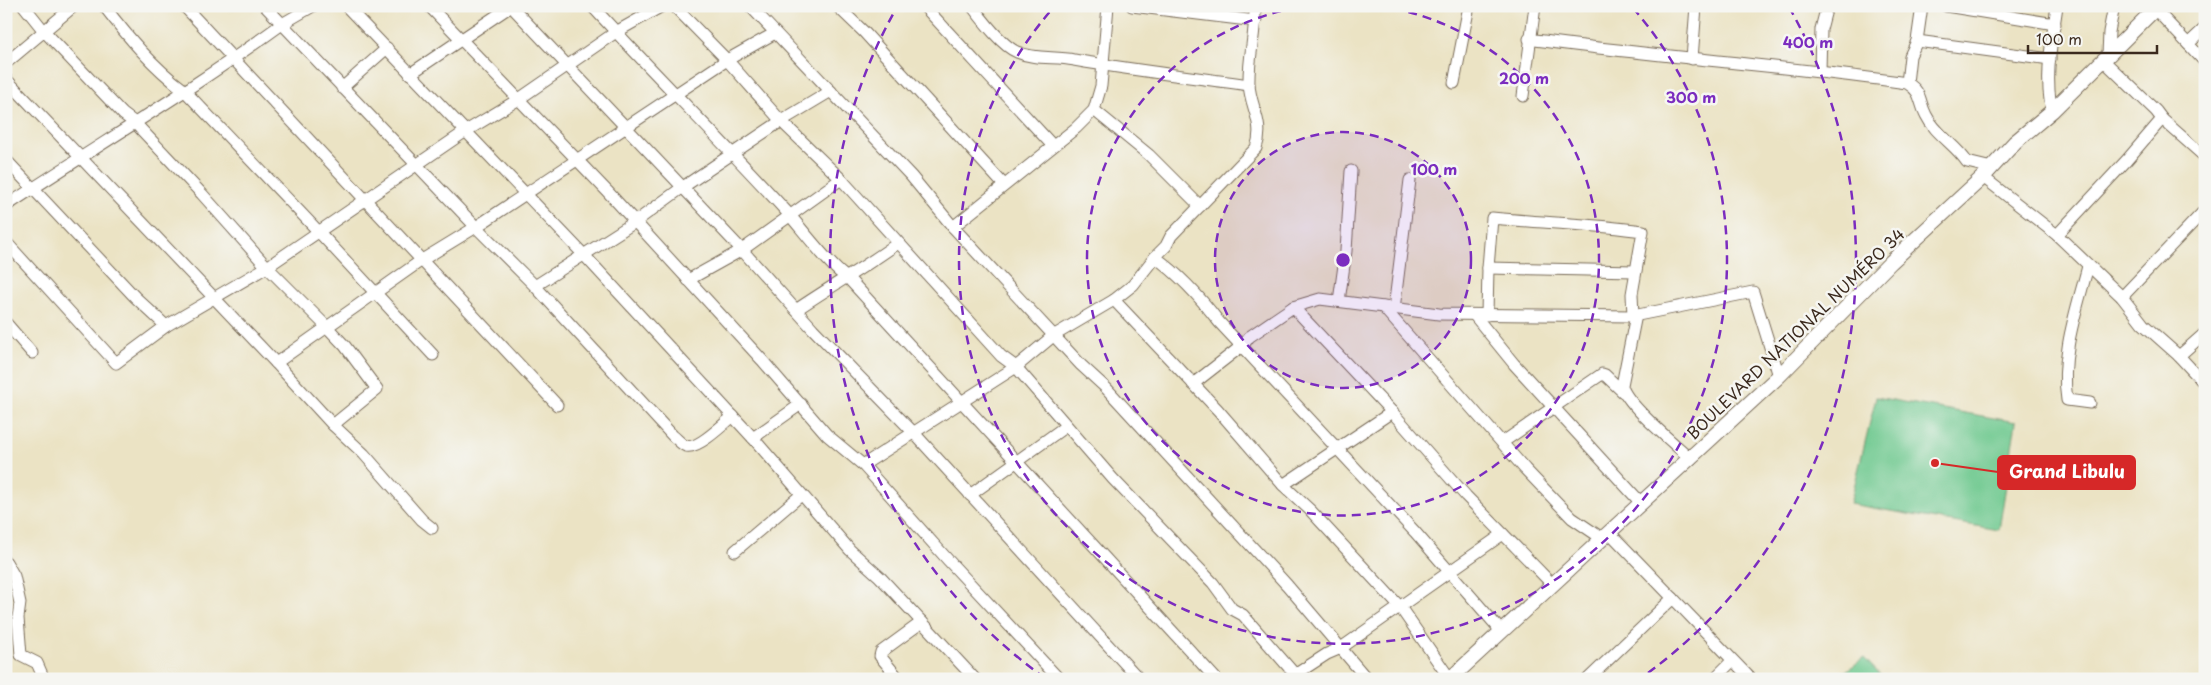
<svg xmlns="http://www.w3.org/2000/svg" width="2211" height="685" font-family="'Playpen Sans',sans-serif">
	<rect width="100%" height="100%" fill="#f6f6f2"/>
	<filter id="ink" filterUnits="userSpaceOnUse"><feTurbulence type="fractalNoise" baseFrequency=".02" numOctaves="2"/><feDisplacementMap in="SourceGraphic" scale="10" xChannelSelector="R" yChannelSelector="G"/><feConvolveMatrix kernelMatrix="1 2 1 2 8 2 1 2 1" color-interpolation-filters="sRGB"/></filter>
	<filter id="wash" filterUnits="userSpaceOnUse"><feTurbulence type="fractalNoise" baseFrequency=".0096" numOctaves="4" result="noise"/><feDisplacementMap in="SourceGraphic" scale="20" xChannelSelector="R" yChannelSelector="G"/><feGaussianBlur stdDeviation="1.12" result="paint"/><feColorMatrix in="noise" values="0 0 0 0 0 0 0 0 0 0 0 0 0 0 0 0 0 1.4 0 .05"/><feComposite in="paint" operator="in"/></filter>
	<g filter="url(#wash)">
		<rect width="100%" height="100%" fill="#ebe3c4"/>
		<g fill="#6fc990" stroke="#557a57">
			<polygon points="1876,397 2016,422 1999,530 1850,504"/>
			<polygon points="1864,658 1884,679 1835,679"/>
		</g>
	</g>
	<g filter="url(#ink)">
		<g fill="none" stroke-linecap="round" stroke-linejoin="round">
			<g stroke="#796b58" stroke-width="13">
				<g id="minor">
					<polyline points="24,6 44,31 123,114 135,123 202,194 267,267 327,327 345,346 377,389 333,425"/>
					<path d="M104,6C128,37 152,66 184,90L318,231L433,355"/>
					<polyline points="184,6 557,405"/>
					<path d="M265,6L476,227L535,286L673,436C677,439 682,445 686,446C697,450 724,424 733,416"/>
					<polyline points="346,6 584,255 753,438 850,550 880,577 975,679"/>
					<polyline points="429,6 607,191 762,360 827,435 863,465 948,560 1059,679"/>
					<polyline points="511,6 742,250 813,329 913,432 1139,679"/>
					<path d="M592,6C656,76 723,142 786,211C800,226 833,271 848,278L1216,679"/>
					<polyline points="674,6 727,60 781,121 841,179 1001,356 1016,367 1113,479 1213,583 1232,609 1243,615 1299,679"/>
					<polyline points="750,6 911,176 953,227 1081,365 1106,388 1287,585 1367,679"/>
					<polyline points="837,6 864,32 1004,185"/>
					<polyline points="924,6 1053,146"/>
					<path d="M972,6C982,19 1002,46 1017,52C1035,60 1056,56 1074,60C1132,70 1191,77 1249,85"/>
					<polyline points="1132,6 1256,21"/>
					<polyline points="1946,6 2055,24"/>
					<polyline points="2155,9 2205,62"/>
					<path d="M1529,39C1655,57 1781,65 1907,83C1923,93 1918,100 1926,115C1935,134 1956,145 1967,162L1992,168"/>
					<polyline points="1917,41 2050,59"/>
					<polyline points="2188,44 2205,28"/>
					<polyline points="2108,55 2109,32 2114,6"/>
					<polyline points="1692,59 1696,6"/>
					<polyline points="2103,60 2156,111 2162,119 2205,157"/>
					<polyline points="6,63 74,6"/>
					<polyline points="1820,71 1821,29 1827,6"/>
					<polyline points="410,74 511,6"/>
					<polyline points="6,79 276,363 333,425 364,454 422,520 432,528"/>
					<polyline points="1454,83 1469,6"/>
					<polyline points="1907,83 1910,56 1917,41 1922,6"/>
					<polyline points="342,88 387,48"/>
					<polyline points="1523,96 1535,6"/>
					<polyline points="1094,110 1149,155 1200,206"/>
					<path d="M2052,111C2044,77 2052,41 2057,6"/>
					<polyline points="6,160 135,297 166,326"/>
					<polyline points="1983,177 2057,235 2122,297 2143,324 2179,356 2205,384"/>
					<path d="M6,206C98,145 193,89 282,24L313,6"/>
					<polyline points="953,227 1076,128 1094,110 1101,86 1108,6"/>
					<polyline points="2057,235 2126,161 2162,119"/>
					<polyline points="6,242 116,363 166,326 267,267 466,131 519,99 616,32 662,6"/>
					<path d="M1155,257C1180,275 1200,297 1219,322L1415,532L1502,632"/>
					<path d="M2088,266C2077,309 2060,355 2067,400L2090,403"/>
					<polyline points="1488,268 1635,271"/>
					<polyline points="688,280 742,250 841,179"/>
					<polyline points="535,286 635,222 683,187 781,121 831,91"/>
					<polyline points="2122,297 2205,210"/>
					<polyline points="1114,300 1218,410 1283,485 1310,510 1400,607 1450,679"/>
					<polyline points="1339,301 1346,251 1351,171"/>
					<polyline points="1293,307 1392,412 1466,496 1552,584"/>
					<polyline points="1383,307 1525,469 1572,518 1603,539"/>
					<polyline points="1394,309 1410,180"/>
					<path d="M796,310C830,287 865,267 898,243"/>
					<path d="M1487,315L1488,268L1492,218C1542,223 1593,224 1643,231L1632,294L1633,316"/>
					<path d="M1636,315L1622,385C1624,403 1676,445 1691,459"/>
					<polyline points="1475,316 1514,364 1642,504"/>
					<polyline points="6,323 32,353"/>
					<polyline points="2179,356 2205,333"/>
					<polyline points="276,363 422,260 476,227 727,60 775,33"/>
					<polyline points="1193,384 1243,345 1249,337 1293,307 1320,299 1439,314 1633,316 1753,292 1779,376"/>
					<polyline points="753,438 801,404"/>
					<polyline points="1503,442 1602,374 1605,375 1623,392"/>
					<path d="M863,465L1016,367L1053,336L1114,300L1133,285L1155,257L1166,246L1171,236L1256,148C1265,123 1250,107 1249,84C1248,58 1256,32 1255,6"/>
					<polyline points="1283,485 1392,412"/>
					<polyline points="970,495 1066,426"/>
					<polyline points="1610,533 1751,679"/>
					<polyline points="735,551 801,495"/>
					<polyline points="6,562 14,576 20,603 18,618 21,655 37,663 44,679"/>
					<polyline points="1290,678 1327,654 1341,648 1503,534"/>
					<polyline points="899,679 880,656 881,652 922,622"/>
					<polyline points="1588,679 1673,598"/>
					<polyline points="1714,679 1732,661"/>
				</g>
			</g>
			<g stroke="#796b58" stroke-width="16">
				<polyline id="major" points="1450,679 1779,376 1891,262 1983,177 2015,142 2052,111 2158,6"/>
			</g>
			<use href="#minor" stroke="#fff" stroke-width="11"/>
			<use href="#major" stroke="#fff" stroke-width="14"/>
		</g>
	</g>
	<circle cx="1343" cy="260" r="128" fill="#7b2cbf" fill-opacity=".12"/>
	<g fill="none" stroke="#7b2cbf" stroke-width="2.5" stroke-dasharray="9 6">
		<circle cx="1343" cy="260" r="128"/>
		<path d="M1379 6A256 256 0 1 1 1307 6"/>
		<path d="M1633 8A384 384 0 1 1 1053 8"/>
		<path d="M1045 678A513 513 0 0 1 897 7M1789 7A513 513 0 0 1 1641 678"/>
	</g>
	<g text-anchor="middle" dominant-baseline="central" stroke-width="5" stroke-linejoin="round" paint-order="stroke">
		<g font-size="16" fill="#3b2a1e" stroke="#f6f6f2">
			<text transform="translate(1795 333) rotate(-44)">BOULEVARD NATIONAL NUMÉRO 34</text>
		</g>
	</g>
	<circle cx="1343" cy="260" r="8" fill="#7b2cbf" stroke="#f6f6f2" stroke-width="2.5"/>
	<g font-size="15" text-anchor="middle" font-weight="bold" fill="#7b2cbf" stroke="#f6f6f2" stroke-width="5" stroke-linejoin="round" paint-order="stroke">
		<text x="1808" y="48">400 m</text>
		<text x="1524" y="84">200 m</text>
		<text x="1691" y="103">300 m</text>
		<text x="1434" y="175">100 m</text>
	</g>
	<path fill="none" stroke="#d62828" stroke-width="2" d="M1935 463L1998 472"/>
	<circle fill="#d62828" stroke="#f6f6f2" stroke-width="2" cx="1935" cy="463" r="5"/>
	<rect fill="#d62828" stroke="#d62828" stroke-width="2" x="1998" y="456" width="137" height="33" rx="5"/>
	<g font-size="18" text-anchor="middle" font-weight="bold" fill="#fff">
		<text x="2067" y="478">Grand Libulu</text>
	</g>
	<rect width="2211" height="685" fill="none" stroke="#f6f6f2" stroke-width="25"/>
	<path d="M2028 45v8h129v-8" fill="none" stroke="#3b2a1e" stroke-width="2.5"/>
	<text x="2036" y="45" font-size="15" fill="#3b2a1e" stroke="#f6f6f2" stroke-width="4" paint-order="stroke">100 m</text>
</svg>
